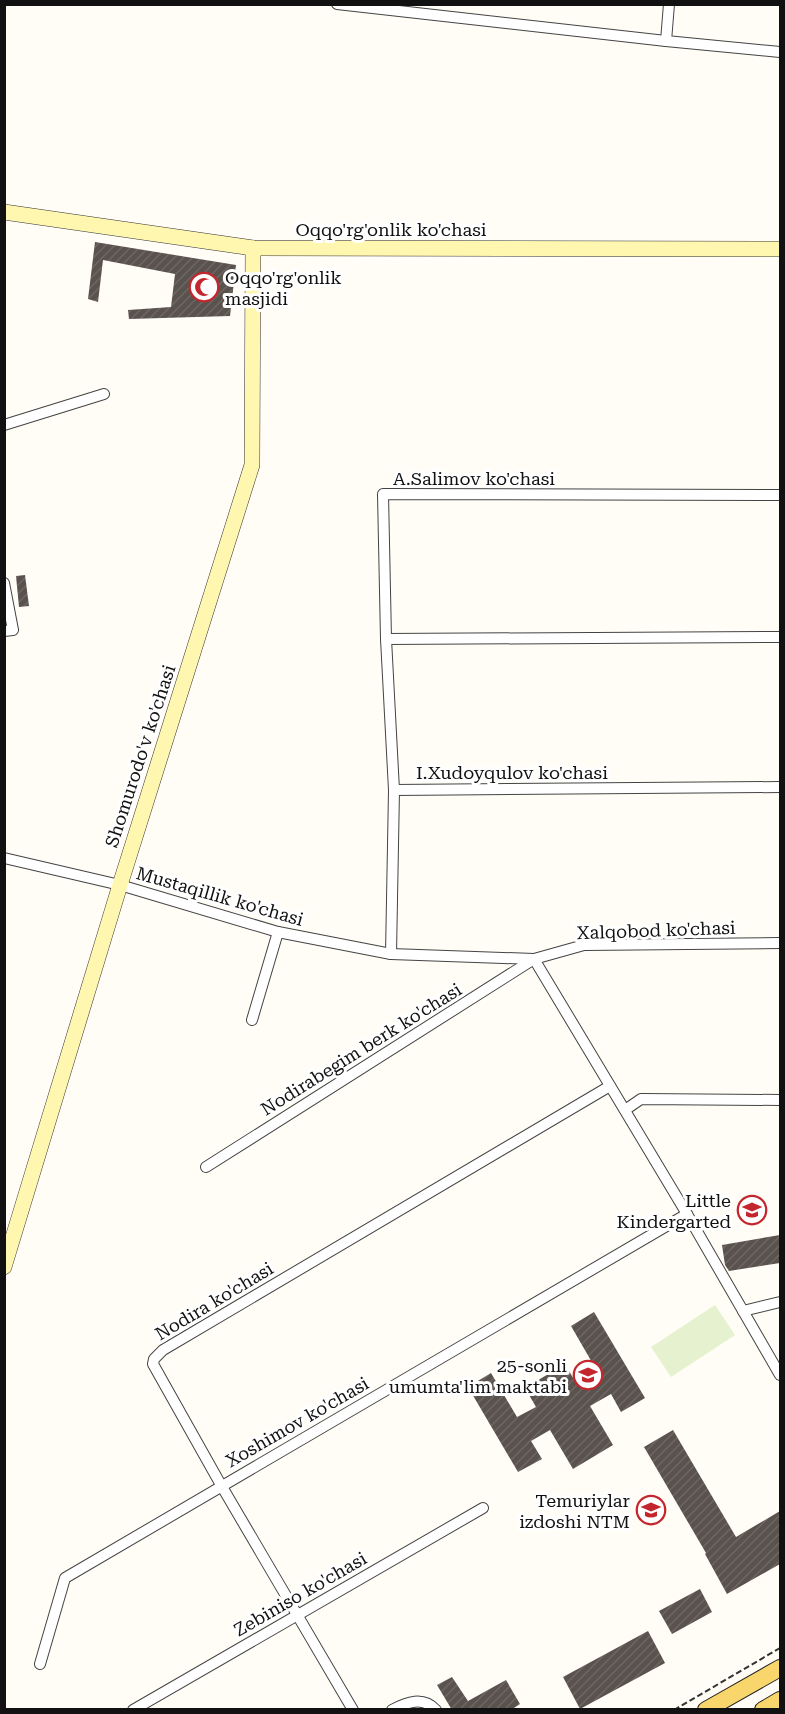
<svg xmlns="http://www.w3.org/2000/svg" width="785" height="1714" font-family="'Roboto Serif',serif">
	<defs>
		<pattern id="building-hatch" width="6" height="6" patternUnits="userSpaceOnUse" patternTransform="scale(1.5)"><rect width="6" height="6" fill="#5a524d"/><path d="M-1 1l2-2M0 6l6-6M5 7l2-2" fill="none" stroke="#6d6662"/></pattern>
	</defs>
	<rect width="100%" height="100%" fill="#fffdf5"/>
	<polygon fill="#e6f2cf" points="715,1305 735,1335 671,1377 651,1347"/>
	<g fill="url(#building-hatch)">
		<polygon points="95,242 236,265 230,316 129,319 128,310 171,307 175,274 103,260 98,302 88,299"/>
		<polygon points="25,575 29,606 19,607 16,576"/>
		<polygon points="780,1235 780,1263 729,1271 725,1265 722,1245"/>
		<polygon points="594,1312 645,1398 621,1412 611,1394 590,1406 613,1445 573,1469 550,1430 531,1441 542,1459 518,1472 468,1387 491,1373 517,1417 536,1407 525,1388 565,1364 576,1383 597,1371 571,1326"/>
		<polygon points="673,1430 736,1537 780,1511 780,1564 727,1594 705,1554 706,1553 644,1447"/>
		<polygon points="700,1589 712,1612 672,1634 659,1611"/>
		<polygon points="648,1631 665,1663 580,1709 563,1677"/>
		<polygon points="452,1677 468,1701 506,1680 520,1704 511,1710 452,1710 437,1685"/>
	</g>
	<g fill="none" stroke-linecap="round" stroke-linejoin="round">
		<g stroke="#444" stroke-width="12">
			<g id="street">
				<polyline points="337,4 666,41 780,52"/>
				<polyline points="666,41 669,4"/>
				<polyline points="4,425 104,394"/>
				<polyline points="780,495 383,494 386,639 780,637"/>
				<polyline points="4,583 13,630 4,631"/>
				<polyline points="386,639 394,790 780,787"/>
				<polyline points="394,790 391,954 534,959"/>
				<polyline points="4,858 120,885 278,932 391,954"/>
				<polyline points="534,959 687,1214 780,1375"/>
				<polyline points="252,1020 278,932"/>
				<polyline points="625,1110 641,1099 780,1100"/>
				<polyline points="206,1167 534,959 584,945 780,943"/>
				<polyline points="743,1311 780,1302"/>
				<polyline points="40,1664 65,1578 687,1214"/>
				<polyline points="133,1710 483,1508"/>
				<polyline points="353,1710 221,1485 153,1364 154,1359 163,1350 610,1086"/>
				<path d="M392,1710C407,1702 423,1696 436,1710"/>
			</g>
		</g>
		<g stroke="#333" stroke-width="16">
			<g id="secondary">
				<polyline points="4,212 253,248 780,249"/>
				<polyline points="4,1267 120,885 252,465 253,248"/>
			</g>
		</g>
		<g stroke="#222" stroke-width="18">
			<g id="primary">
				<polyline points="706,1710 780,1668"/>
				<polyline points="763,1710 780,1700"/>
			</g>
		</g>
		<polyline stroke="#333" stroke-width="2" stroke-dasharray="6 3" stroke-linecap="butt" points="674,1710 780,1648"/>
		<use href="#street" stroke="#fff" stroke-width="10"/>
		<use href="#secondary" stroke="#fff6b0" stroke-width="15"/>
		<use href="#primary" stroke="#f9d66b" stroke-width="16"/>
	</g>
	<defs>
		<g id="mosque-ring" transform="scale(1.5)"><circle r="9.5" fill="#fff" stroke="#c4262e" stroke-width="1.5"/><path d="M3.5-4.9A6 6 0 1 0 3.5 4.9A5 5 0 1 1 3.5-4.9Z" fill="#c4262e"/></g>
		<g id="school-ring" transform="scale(1.5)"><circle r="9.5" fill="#fff" stroke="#c4262e" stroke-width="1.5"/><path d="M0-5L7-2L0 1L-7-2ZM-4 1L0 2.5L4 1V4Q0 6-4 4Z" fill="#c4262e"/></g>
	</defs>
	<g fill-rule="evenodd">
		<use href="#mosque-ring" x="204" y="287"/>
		<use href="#school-ring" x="752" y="1210"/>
		<use href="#school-ring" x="588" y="1375"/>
		<use href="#school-ring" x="651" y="1510"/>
	</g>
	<g text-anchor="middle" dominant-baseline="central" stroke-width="6" stroke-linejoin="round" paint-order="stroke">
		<g font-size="18" fill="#111" stroke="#fff">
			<text x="391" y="229">Oqqo'rg'onlik ko'chasi</text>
			<text x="474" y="478">A.Salimov ko'chasi</text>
			<text transform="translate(140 756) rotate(-72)">Shomurodo'v ko'chasi</text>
			<text x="512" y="772">I.Xudoyqulov ko'chasi</text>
			<text transform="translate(220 896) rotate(16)">Mustaqillik ko'chasi</text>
			<text transform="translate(656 930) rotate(-2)">Xalqobod ko'chasi</text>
			<text transform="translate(361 1049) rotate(-32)">Nodirabegim berk ko'chasi</text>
			<text transform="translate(214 1301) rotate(-31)">Nodira ko'chasi</text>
			<text transform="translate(297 1422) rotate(-30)">Xoshimov ko'chasi</text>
			<text transform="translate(300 1594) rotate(-30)">Zebiniso ko'chasi</text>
		</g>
		<g font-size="18" fill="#111" stroke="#fff" text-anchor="end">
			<text x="225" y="277" text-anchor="start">Oqqo'rg'onlik<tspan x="225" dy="21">masjidi</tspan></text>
			<text x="731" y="1200">Little<tspan x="731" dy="21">Kindergarted</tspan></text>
			<text x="567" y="1365">25-sonli<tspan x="567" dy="21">umumta'lim maktabi</tspan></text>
			<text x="630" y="1500">Temuriylar<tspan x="630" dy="21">izdoshi NTM</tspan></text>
		</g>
	</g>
	<rect width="785" height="1714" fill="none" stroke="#111111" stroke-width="12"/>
</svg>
